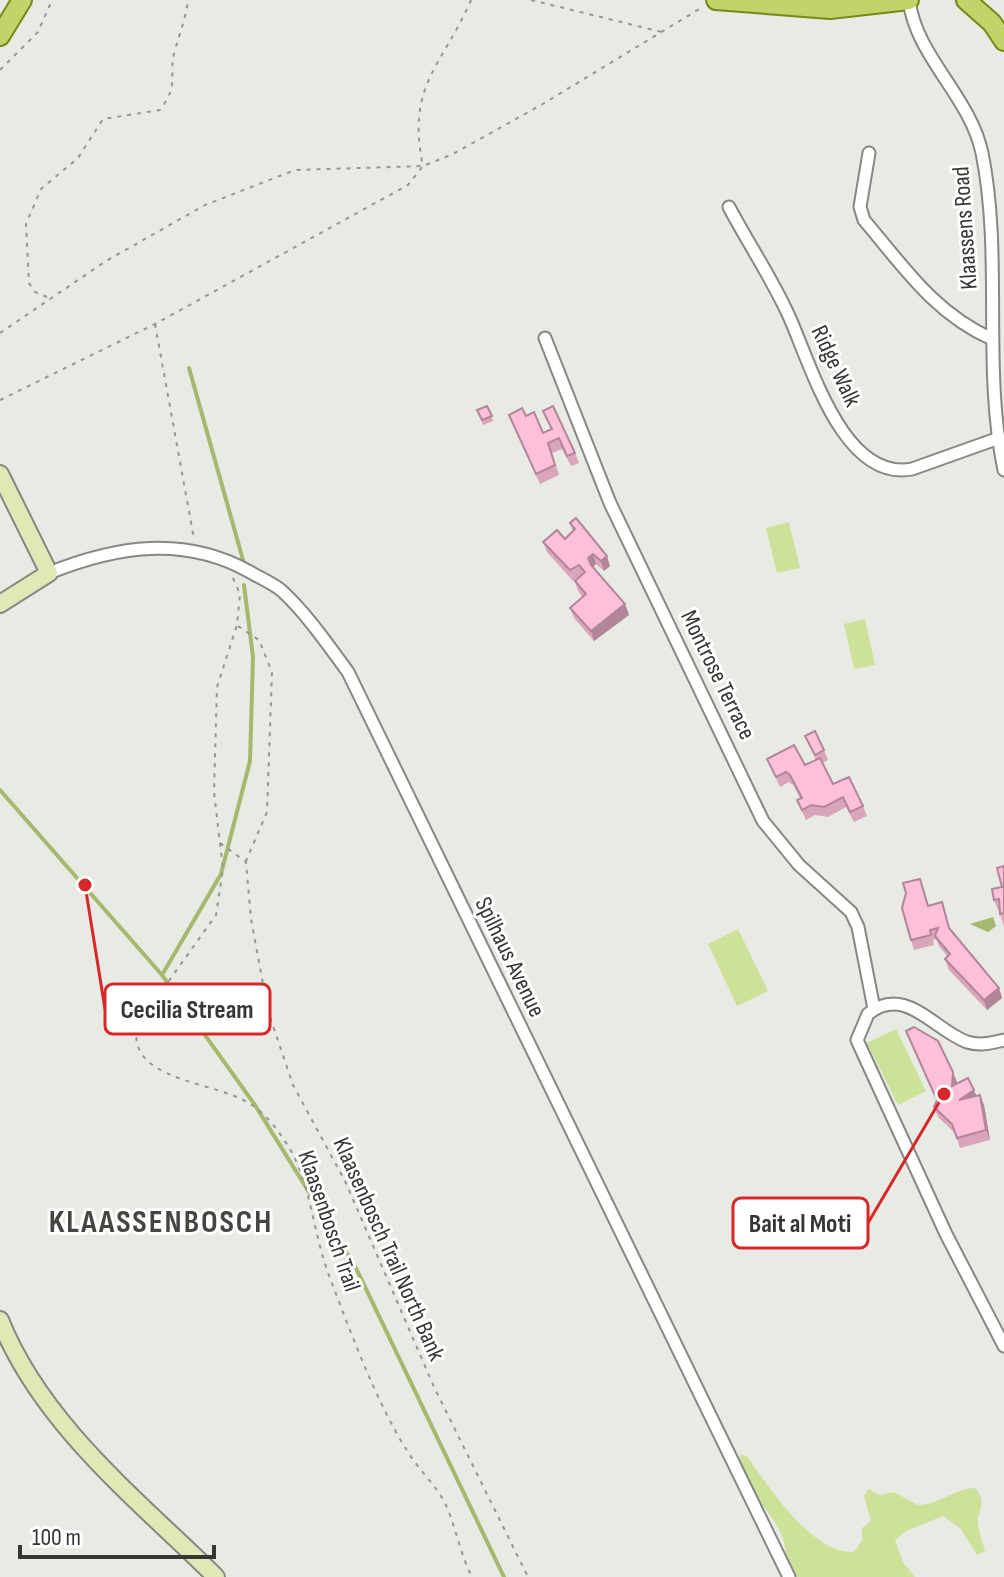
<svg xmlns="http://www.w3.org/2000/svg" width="1004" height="1577" font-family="'Sofia Sans Condensed',sans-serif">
	<rect width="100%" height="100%" fill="#e8eae4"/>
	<g fill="#cde199">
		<polygon points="789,522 800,568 777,573 766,528"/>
		<polygon points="865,619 875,665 854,669 844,624"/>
		<polygon points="738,929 768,991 737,1006 708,944"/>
		<polygon points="896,1029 926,1091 898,1105 867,1043"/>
		<path d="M740,1454L747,1456C768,1486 813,1555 854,1552L862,1541V1528L871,1521L864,1496L868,1489L880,1495L894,1492L918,1505C939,1505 955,1488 975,1488C989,1504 976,1511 978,1525C979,1533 983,1543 985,1551L977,1555L960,1528L943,1516L906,1531L895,1540L903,1562L915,1577H797C787,1562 788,1559 784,1543C777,1511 741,1494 740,1454Z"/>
	</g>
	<polygon fill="#a4b86e" points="993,917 996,926 988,932 970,924"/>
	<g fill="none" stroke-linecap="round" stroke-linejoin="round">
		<g stroke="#a4b86e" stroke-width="4">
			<polyline points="189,368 243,560"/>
			<polyline points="244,585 253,657 250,761 221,874 162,975 255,1105 356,1268 504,1577"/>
			<polyline points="0,790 162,975"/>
		</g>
		<g stroke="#878883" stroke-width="15">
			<g id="street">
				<path d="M909,0C916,57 970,96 982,153C1003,257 982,366 1004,470"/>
				<path d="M869,153L860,207L864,220C904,267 934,313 992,339"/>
				<path d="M729,207C748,243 771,277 788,314C810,361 842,482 912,469L999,438"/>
				<polyline points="545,338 610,503 763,821 799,865 851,912 858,927 874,1009"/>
				<path d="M49,573C116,546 184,535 250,572C260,578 273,583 282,591C307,614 328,645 348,672L789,1577"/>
				<path d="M1004,1040C991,1043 980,1046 967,1042C934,1030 905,984 868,1014L857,1040L946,1234L1004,1346"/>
			</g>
		</g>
		<g stroke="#878883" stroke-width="20">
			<g id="secondary">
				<polyline points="0,474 49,573 0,604"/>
				<path d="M0,1320C42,1425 138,1500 216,1577"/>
			</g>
		</g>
		<g stroke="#758917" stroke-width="22">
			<g id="primary">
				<polyline points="716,0 830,9 909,0"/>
				<polyline points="966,0 992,23 1004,41"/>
				<polyline points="0,36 22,0"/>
			</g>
		</g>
		<g stroke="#959692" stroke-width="2" stroke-dasharray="4 6" stroke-linecap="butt">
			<polyline points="531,0 662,32"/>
			<polyline points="0,70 38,32 52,0"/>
			<path d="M47,297L35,292L29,283L26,224L41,189L78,158L103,119L160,110C181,81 167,78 175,50C180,32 186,18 188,0"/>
			<polyline points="155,324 194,539"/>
			<polyline points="0,333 106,261 205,205 295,170 423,166 453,154 541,105 701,8"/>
			<path d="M0,400L155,324L408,185L423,166C406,85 442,67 471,0"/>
			<path d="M233,578L240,594L237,625L217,687L214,792L223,869L216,915L138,1024C123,1080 212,1081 247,1102C266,1113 280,1132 291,1151C311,1186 314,1238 330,1278C350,1331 376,1401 406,1449C417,1468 435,1484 445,1503C456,1527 460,1554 472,1577"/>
			<polyline points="238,626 259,640 272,672 267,812 246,861"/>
			<polyline points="220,843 246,862 251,919 268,1011 293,1085 345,1181 434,1387 528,1577"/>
		</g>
		<use href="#street" stroke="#fff" stroke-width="11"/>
		<use href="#secondary" stroke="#e0e9b5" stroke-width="16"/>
		<use href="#primary" stroke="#c1d36a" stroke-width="18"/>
	</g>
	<g fill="#daa4bb">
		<polygon points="487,406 493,421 483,425 477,410"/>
		<polygon points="543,411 575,453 579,463 571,466 562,449 552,453 559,475 540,484 509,415 526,416 543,433 551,429"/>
		<polygon points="570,523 610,566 604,571 596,564 592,567 625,604 629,615 594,641 574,618 570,608 583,597 578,591 575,581 578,578 573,581 547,552 543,542 565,539 573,531"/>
		<polygon points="805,736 824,750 828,760 822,763 833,784 863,806 867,816 854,822 846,807 828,817 815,815 806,820 797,800 800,798 793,785 789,782 780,787 767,759 805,765 816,760"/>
		<polygon points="1004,866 1004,926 1000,914 999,910 998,910 994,900 1002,887"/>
		<polygon points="920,879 929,906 942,902 950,930 999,988 1002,998 987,1010 949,970 945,959 948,957 939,946 936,939 933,940 934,945 914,950 911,940"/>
		<polygon points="906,1031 953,1072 956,1084 976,1096 984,1105 990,1140 960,1148 955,1133 938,1117 934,1107 937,1101"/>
	</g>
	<g fill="#b28699">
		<polygon points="593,554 596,564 592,568 588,558"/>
		<polygon points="607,556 610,566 604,571 601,561"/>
		<polygon points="625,604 629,615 594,641 591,631"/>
		<polygon points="999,988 1002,998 987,1010 984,1000"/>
		<polygon points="953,1072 957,1082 956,1096 952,1086"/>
		<polygon points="974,1090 978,1100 959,1100"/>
		<polygon points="980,1095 984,1105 990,1140 986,1130"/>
	</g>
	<g fill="#febfda" stroke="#b28699" stroke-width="2">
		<polygon points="487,406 492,416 482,420 477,410"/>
		<polygon points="553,406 575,453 567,456 559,438 548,443 555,465 536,474 509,415 522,408 526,416 534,412 543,433 552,429 543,411"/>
		<polygon points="576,518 607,556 601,561 593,554 588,558 591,565 625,604 591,631 570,608 586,594 575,581 585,572 579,565 570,570 543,542 557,530 565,539 575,529 570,523"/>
		<polygon points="815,731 824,750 815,755 805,736"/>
		<polygon points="794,745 805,765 820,758 833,784 849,777 863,806 850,812 843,797 824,807 811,805 802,810 797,800 802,798 790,775 786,772 776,777 767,759"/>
		<polygon points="1004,866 1004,913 1000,914 999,899 994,900 992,889 1002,887 997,868"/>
		<polygon points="920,879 928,906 942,902 949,928 999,988 984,1000 945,959 950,954 935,936 938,928 930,930 931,935 911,940 902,908 906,893 903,883"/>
		<polygon points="914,1027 938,1041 953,1072 952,1086 968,1078 974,1090 959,1100 980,1095 986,1130 957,1138 952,1124 934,1107 937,1100 906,1031"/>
	</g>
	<g text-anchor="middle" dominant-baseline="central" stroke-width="6" stroke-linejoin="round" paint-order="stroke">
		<g font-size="24" fill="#363634" stroke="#fff">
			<text transform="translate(965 228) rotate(-94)">Klaassens Road</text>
			<text transform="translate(836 366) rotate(65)">Ridge Walk</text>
			<text transform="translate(718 675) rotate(64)">Montrose Terrace</text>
			<text transform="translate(510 957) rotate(64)">Spilhaus Avenue</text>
			<text transform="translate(329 1221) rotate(71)">Klaasenbosch Trail</text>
			<text transform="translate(389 1249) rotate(66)">Klaasenbosch Trail North Bank</text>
		</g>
		<g font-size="32" font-weight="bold" letter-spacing="2" fill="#454642" stroke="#fff">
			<text x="161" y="1222">KLAASSENBOSCH</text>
		</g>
	</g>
	<path fill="none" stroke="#d62828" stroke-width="3" d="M85 885L105 1009M944 1094L868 1223"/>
	<g fill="#d62828" stroke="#fff" stroke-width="3">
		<circle cx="85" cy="885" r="8"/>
		<circle cx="944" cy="1094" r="8"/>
	</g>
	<g fill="#fff" stroke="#d62828" stroke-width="3">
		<rect x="105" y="984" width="165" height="50" rx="8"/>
		<rect x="733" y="1198" width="135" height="50" rx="8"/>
	</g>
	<g font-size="26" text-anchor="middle" font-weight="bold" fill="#363634">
		<text x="187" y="1018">Cecilia Stream</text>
		<text x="800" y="1232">Bait al Moti</text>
	</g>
	<path d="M20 1545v12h194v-12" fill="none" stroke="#363634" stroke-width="4"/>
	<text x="32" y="1545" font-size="24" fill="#363634" stroke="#ffffff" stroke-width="6" paint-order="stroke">100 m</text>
</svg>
